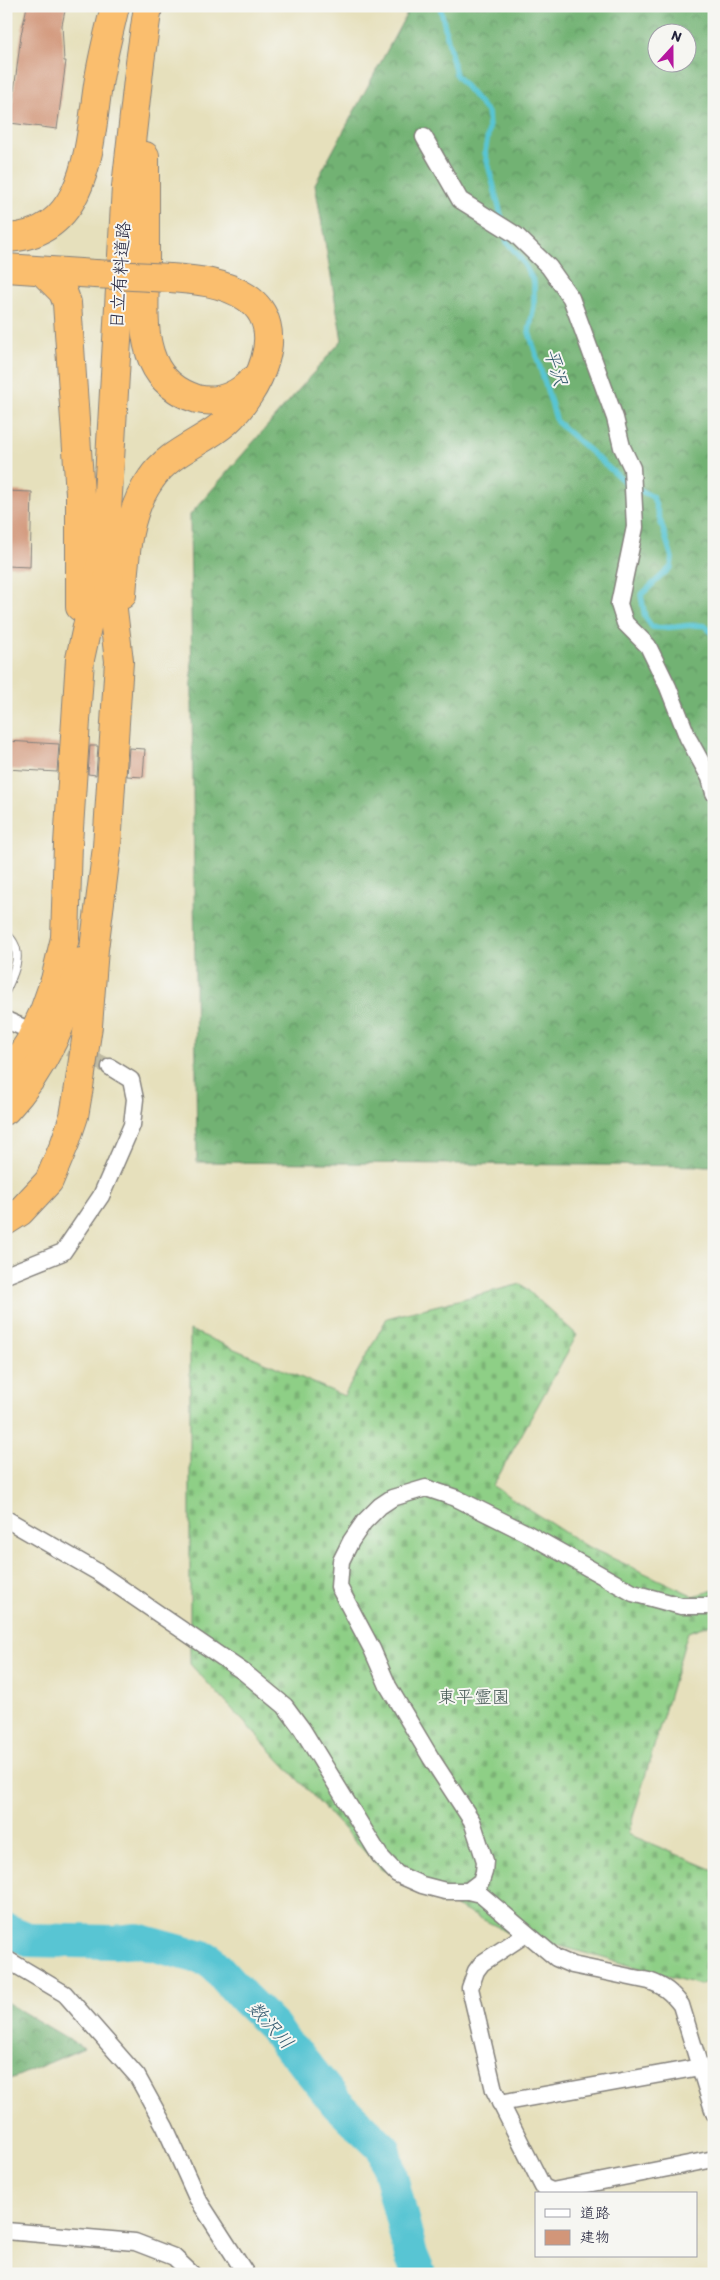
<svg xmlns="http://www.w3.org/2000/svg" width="720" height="2280" font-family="Itim,'Klee One',sans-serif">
	<defs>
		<pattern id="forest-crowns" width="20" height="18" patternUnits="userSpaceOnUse" patternTransform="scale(1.25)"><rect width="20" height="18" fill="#72b273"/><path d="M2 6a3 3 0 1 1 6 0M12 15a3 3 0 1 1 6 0" fill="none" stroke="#5d9060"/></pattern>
		<pattern id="cemetery-stones" width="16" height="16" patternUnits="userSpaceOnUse" patternTransform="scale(1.25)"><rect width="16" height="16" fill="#8ecf86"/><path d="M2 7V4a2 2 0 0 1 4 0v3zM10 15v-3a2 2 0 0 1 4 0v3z" fill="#7ab175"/></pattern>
	</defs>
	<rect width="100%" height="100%" fill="#f6f6f2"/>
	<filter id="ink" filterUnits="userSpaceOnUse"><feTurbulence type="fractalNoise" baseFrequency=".02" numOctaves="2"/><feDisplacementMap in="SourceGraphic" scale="10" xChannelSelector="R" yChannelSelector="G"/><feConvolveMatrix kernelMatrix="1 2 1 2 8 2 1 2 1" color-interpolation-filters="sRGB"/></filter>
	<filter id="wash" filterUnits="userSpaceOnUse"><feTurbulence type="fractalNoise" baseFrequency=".0096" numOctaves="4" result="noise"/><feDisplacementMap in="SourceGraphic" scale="20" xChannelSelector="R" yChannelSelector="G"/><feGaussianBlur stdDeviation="1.12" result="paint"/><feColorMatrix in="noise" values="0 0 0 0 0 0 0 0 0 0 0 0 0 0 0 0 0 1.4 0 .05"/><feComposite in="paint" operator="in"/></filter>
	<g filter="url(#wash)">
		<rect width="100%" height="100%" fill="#e6e0bc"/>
		<g fill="url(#forest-crowns)" stroke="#4a6a57" fill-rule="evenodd">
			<path d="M411,6H714V1166L197,1162L190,515L342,340L315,184ZM658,32H688V62H658Z"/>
			<polygon points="6,2002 84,2048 6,2081"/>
		</g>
		<polygon fill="url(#cemetery-stones)" stroke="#587860" points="521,1284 577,1335 493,1486 584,1545 694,1596 714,1590 714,1623 688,1632 628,1834 714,1870 714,1978 700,1985 506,1931 381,1869 190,1664 190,1330 344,1396 387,1318"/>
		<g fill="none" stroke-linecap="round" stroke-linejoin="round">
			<g stroke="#59c5d3" stroke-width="5.5">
				<polyline points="440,6 456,75 488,113 489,129 485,152 503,223"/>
				<path d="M505,232L507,242L521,259L534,282V306L529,332L557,422L627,484L653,497L672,558L671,567L641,595L645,617L652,627C671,630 687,623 706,626L714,636"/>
			</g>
			<polyline stroke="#59c5d3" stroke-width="34" points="6,1930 30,1940 114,1942 137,1940 210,1960 244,1998 274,2027 284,2042 298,2055 337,2104 384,2149 411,2255 419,2274"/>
		</g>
		<g id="blocks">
			<g fill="#d29679">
				<polygon points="27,6 66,6 62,25 64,61 66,61 57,129 10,123 21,35"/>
				<polygon points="6,491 32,492 30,567 6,566"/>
				<polygon points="6,741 59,744 57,772 6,769"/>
				<polygon points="90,746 98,746 96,775 88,774"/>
				<polygon points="129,748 145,749 143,777 127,776"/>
			</g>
		</g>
	</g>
	<g filter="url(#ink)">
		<use href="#blocks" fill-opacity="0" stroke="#84817c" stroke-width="1"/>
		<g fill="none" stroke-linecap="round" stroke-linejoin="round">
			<polyline stroke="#bfbaa2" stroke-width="16" stroke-dasharray="16 8" stroke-linecap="butt" points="47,1038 110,1067"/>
			<g stroke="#84817c" stroke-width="10">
				<path id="lane" d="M6,934C25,950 15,971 6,990"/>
			</g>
			<g stroke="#84817c" stroke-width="19">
				<g id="street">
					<polyline points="424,137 460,200 516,235 549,267 571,298 615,418 622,447 632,468 635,527 619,604 625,623 648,646 668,687 688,738 710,778 714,793"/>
					<polyline points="6,1020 22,1027"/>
					<polyline points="6,1275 63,1252 101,1196 132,1125 135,1099 131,1080 110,1067"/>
					<path d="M6,1519L96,1571L245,1673L285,1706L302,1729L380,1856L397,1874L422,1885L445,1891H468L480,1894L556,1958L572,1965L649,1981C664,1986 672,1993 681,2005L714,2113"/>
					<polyline points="468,1891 481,1881 484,1872 485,1861 472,1821 431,1758 388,1686 372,1649 339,1587 341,1561 351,1541 364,1522 380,1506 392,1498 426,1488 456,1498 528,1534 633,1593 681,1606 714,1606"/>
					<polyline points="526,1934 482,1963 476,1971 470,1988 494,2090 543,2187 552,2191 714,2159"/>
					<polyline points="6,1959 65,1994 137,2076 165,2127 197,2198 246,2274"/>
					<polyline points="500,2103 700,2067"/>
					<polyline points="6,2231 135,2242 174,2257 192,2274"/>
				</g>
			</g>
			<g stroke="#84817c" stroke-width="30">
				<g id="highway">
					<path d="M145,156C145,194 145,232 145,270C145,299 141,333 153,361C161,380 178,393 197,399C218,404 237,396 252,381"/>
					<path d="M6,238C88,235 89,145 98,85C102,58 109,32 115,6"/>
					<polyline points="6,268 95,274"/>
					<polyline points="42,271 63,292 67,303 80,494 80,607"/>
					<path d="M122,595C125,555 127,512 151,479C170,451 202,443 226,422C257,394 292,327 246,297C223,282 196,280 170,278"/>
					<polyline points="6,1078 29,1043 44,1011 55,980 65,938 68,844 80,659 105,545 126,187 140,62 148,6"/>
					<path d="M6,1110C46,1067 66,1018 81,962"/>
					<polyline points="6,1221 20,1212 49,1181 65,1143 74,1116 79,1087 88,1026 94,949 107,847 119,661 108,567"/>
				</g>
			</g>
			<use href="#lane" stroke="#fff" stroke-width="8"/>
			<use href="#street" stroke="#fff" stroke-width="16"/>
			<use href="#highway" stroke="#fabe6e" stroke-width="28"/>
			<g stroke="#84817c" stroke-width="30" stroke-linecap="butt">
				<polyline id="highway-bridge" points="95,274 170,278"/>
			</g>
			<use href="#highway-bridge" stroke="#fabe6e" stroke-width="28"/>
		</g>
	</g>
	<g text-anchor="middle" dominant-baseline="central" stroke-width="4" stroke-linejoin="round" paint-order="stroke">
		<g font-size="18" fill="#22223b" stroke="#f6f6f2">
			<text transform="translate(120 275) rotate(-86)">日立有料道路</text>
		</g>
		<g font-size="18" fill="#425652" stroke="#f6f6f2">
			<text x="474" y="1697">東平霊園</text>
		</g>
		<g font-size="19" font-style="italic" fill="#355b70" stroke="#f6f6f2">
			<text transform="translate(556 367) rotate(73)">平沢</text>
			<text transform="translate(271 2025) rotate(48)">数沢川</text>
		</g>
	</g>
	<rect width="720" height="2280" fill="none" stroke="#f6f6f2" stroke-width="25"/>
	<rect x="535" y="2192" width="162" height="65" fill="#f6f6f2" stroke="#a1a1a9"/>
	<rect x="545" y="2209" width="25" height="8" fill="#ffffff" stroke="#a1a1a9"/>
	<text x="580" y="2218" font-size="15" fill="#22223b">道路</text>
	<rect x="545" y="2230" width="25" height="15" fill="#d29679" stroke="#a1a1a9"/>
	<text x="580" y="2242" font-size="15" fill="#22223b">建物</text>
	<g transform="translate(672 48) rotate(21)"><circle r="24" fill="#f6f6f2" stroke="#a1a1a9"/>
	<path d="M0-4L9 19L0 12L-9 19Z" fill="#b5179e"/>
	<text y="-8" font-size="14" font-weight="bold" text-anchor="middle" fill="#22223b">N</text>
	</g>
</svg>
